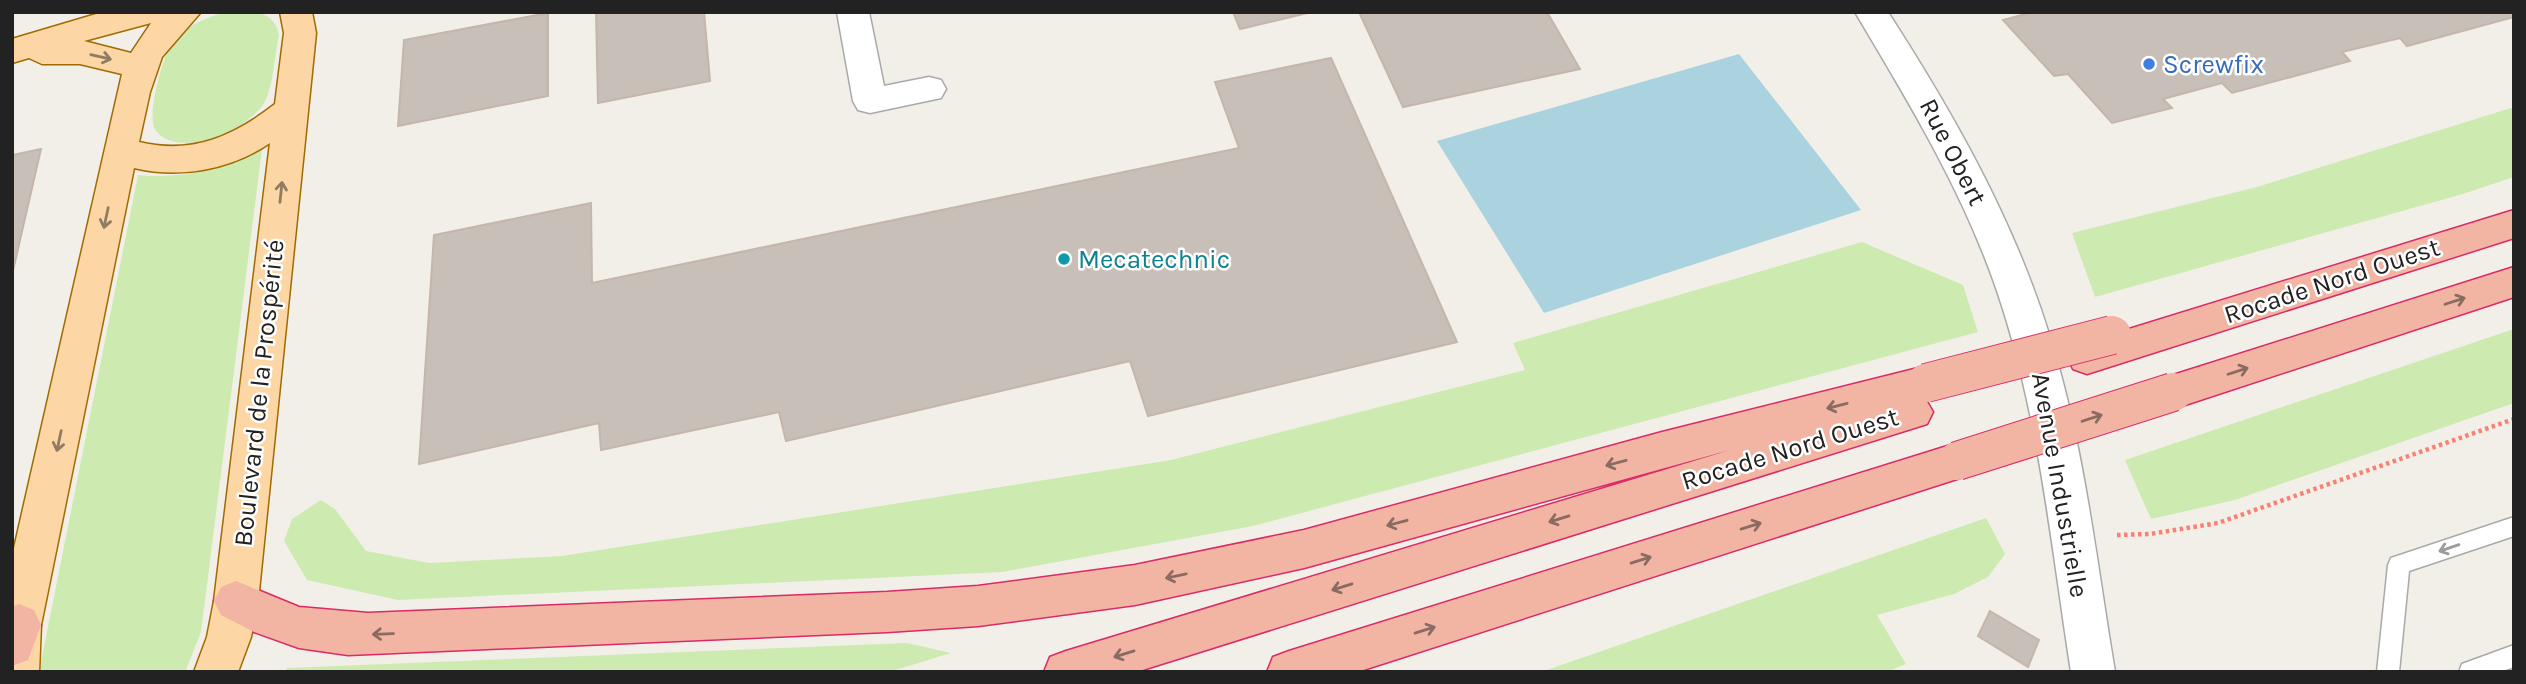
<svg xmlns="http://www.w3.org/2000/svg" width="2526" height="684" font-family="Karla,sans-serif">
	<rect width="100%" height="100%" fill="#f2efe9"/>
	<g fill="#cdebb0">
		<path d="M225,12C247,12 274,7 279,35C275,53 273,89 264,103C248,130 180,160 156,131C145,118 163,53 174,40C187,25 206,18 225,12Z"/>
		<polygon points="2514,107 2514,177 2463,194 2095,297 2072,233 2257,187"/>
		<path d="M262,149L201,632L185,672H39L138,175C184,179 221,170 262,149Z"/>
		<polygon points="1862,242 1963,285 1978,332 1253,526 1002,572 398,600 307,580 284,541 292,519 321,500 335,509 366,551 429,563 562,556 868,508 1171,460 1525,370 1513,343"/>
		<polygon points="2514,329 2514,403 2235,500 2151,519 2125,460"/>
		<polygon points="1986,518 2005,554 1988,577 1954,594 1877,615 1906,664 1886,672 1541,672"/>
		<polygon points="907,643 951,653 889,672 284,672 287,668"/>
	</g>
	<polygon fill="#aad3df" points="1739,54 1861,210 1544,313 1437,141"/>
	<g fill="#c7bfb8" stroke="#c4b6ab" stroke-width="2">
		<polygon points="596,12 704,12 710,81 598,103"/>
		<polygon points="1233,12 1312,12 1240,29"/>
		<polygon points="1359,12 1547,12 1580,69 1403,107"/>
		<polygon points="2033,12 2514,12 2514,17 2407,46 2400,38 2342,52 2350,61 2232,93 2222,83 2163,99 2172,108 2112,123 2068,74 2054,76 2003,20"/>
		<polygon points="548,13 548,96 398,126 404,40"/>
		<polygon points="1331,58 1457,342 1148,416 1130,361 786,441 779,412 601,450 599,423 419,464 434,235 591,203 592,283 1239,148 1215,82"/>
		<polygon points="41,149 12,275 12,155"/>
		<polygon points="1990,611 2039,640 2028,667 1978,636"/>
	</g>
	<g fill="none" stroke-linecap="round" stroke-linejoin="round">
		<g stroke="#a9a9a9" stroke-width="3">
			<g id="service">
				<polygon points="2514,517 2514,536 2409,571 2399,672 2377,672 2388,565 2391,558"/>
				<polygon points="2514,645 2514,667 2500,672 2459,672 2462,664"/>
			</g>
		</g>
		<g stroke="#a9a9a9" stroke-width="3">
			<polygon id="minor" points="837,12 869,12 884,86 929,77 941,80 946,89 941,98 870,113 858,110 853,101"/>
		</g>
		<g stroke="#a9a9a9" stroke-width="3">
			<path id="tertiary" d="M1855,12H1888C1953,113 2013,218 2049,334C2084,443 2096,559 2115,672H2071C2051,544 2039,414 1997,291C1963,191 1909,103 1855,12Z"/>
		</g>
		<g stroke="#a06b00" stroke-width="3">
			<path id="primary" d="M103,12H201L162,57L150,92L139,142C192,155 234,136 275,104L284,33L280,12H312L316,33L258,601L251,637L238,672H194L207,637L214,601L270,143C230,170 180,179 134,168L41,625L39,672H12V557L122,74L80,64H42L29,58L12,63V39ZM151,23L131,53L84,41Z"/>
		</g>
		<g stroke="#dc2a67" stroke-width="3">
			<g id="trunk">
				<polygon points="2514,210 2514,238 2087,374 2073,369 2068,358 2073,347 2087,342"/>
				<polygon points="2514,267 2514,297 2173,409 2159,404 2153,392 2159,380 2173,375"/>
				<polygon points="1926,366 1940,371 1946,383 1940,395 1926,400 1933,412 1927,424 1136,672 1044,672 1050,657 1066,651 1730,450 1304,568 1135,605 978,626 887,632 348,655 299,648 254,632 221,615 214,601 221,587 236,581 299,607 368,613 887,592 978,586 1135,565 1304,530 1662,432"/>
				<polygon points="1957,443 1971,448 1977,461 1971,474 1957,479 1357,672 1267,672 1273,657 1289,651"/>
				<polygon points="19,604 34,610 41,625 28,660 12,666 12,607"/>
			</g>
		</g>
		<polyline stroke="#fa8072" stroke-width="4.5" stroke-dasharray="3.5 3.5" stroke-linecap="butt" points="2117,535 2150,534 2218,523 2514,419"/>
		<use href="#service" fill="#fff" fill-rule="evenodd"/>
		<use href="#minor" fill="#fff" fill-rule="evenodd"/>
		<use href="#tertiary" fill="#fff" fill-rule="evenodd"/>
		<use href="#primary" fill="#fcd6a4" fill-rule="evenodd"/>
		<use href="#trunk" fill="#f2b4a3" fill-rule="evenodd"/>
		<g stroke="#dc2a67" stroke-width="40" stroke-linecap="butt">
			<g id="trunk-bridge">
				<polyline points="1926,383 2112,335"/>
				<polyline points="1957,461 2173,392"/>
			</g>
		</g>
		<use href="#trunk-bridge" stroke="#f2b4a3" stroke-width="38"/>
	</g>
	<defs><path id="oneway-shaft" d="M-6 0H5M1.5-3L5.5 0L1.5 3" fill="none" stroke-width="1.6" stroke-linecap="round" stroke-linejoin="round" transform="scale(1.75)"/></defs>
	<g stroke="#8f7c63">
		<use href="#oneway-shaft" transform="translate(101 57) rotate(13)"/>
		<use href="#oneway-shaft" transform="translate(281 192) rotate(-84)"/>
		<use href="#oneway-shaft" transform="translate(106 218) rotate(102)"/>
		<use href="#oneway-shaft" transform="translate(59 441) rotate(102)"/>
	</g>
	<g stroke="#8a6b62">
		<use href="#oneway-shaft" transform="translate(2455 301) rotate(-18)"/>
		<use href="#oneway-shaft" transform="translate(2238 371) rotate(-18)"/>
		<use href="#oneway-shaft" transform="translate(1837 406) rotate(166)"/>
		<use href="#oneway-shaft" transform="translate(2092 418) rotate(-18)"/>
		<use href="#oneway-shaft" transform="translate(1616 463) rotate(165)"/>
		<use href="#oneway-shaft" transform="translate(1559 519) rotate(163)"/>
		<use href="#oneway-shaft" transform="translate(1397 523) rotate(165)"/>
		<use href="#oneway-shaft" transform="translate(1751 526) rotate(-17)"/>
		<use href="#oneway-shaft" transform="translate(1641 560) rotate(-17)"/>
		<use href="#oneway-shaft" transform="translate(1176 576) rotate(168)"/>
		<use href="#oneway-shaft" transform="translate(1342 587) rotate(163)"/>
		<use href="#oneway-shaft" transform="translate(1425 630) rotate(-17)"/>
		<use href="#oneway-shaft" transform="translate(383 634) rotate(178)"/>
		<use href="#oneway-shaft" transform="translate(1124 654) rotate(163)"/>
	</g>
	<use stroke="#9c9c9c" href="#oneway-shaft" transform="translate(2449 548) rotate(161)"/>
	<circle fill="#3f7fe0" stroke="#fff" stroke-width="2.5" cx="2149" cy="64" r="7"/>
	<circle fill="#0f9aa8" stroke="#fff" stroke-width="2.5" cx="1064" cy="259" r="7"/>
	<g text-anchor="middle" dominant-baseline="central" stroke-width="5" stroke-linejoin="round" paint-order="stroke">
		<g font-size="26" fill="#366cbe" stroke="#fff" text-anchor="start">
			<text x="2163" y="64">Screwfix</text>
		</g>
		<g font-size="26" fill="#222" stroke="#fff">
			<text transform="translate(1953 152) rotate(63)">Rue Obert</text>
			<text transform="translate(2332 281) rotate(-18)">Rocade Nord Ouest</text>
			<text transform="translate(259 393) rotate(-84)">Boulevard de la Prospérité</text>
			<text transform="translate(1790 449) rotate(-17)">Rocade Nord Ouest</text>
			<text transform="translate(2060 485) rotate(80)">Avenue Industrielle</text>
		</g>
		<g font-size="26" fill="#0d838f" stroke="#fff" text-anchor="start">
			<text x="1078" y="259">Mecatechnic</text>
		</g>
	</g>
	<rect width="2526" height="684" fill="none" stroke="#222222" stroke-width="28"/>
</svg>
